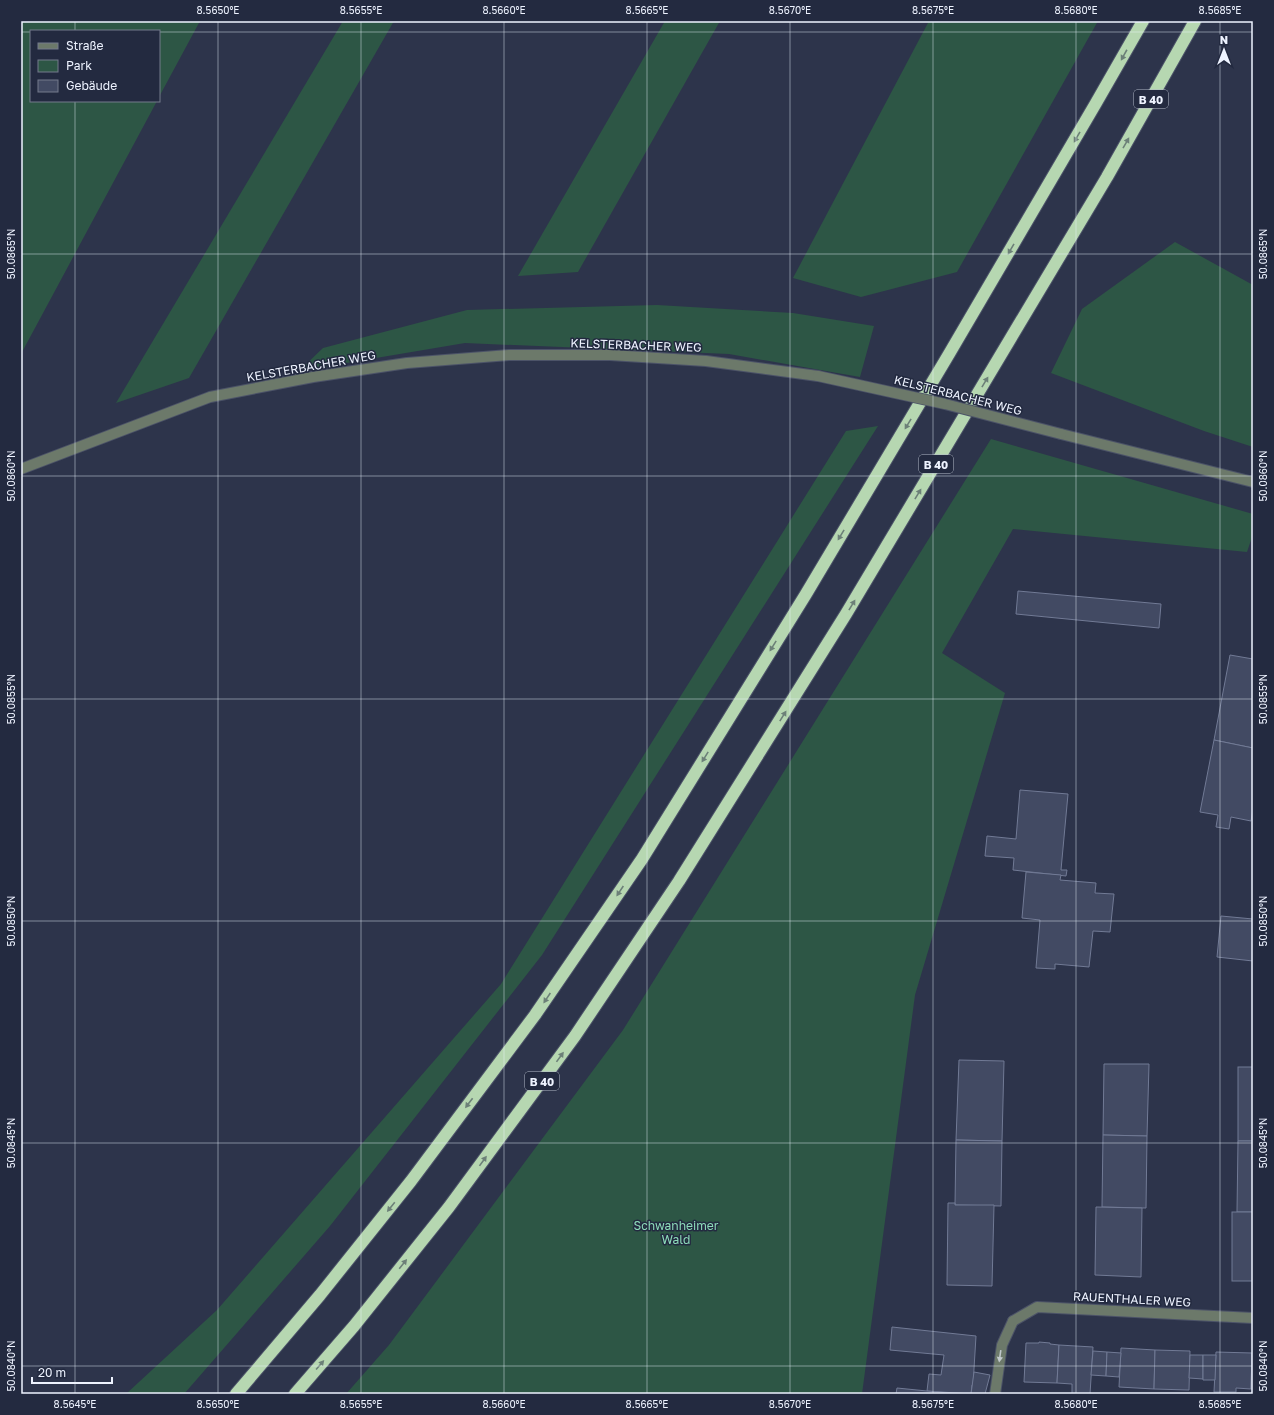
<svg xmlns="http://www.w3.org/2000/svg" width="1274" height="1415" font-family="'Golos Text',sans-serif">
	<rect width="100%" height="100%" fill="#2d344b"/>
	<g fill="#2d5645">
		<polygon points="21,21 200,21 159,97 159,31 31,31 31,101 157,101 21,354"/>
		<polygon points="343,21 394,21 189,378 116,403"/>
		<polygon points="665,21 720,21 578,272 518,276"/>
		<polygon points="929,21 1098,21 957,272 861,297 793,278"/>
		<polygon points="1175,242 1253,285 1253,447 1204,431 1051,373 1082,309"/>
		<polygon points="657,305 793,313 874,326 860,377 729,354 465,343 299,371 323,348 467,310"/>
		<polygon points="878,426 542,955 330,1226 184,1394 126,1394 217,1310 501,984 846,431"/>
		<polygon points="991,439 1253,514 1253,534 1247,552 1013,529 942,653 1005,693 915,995 862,1394 346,1394 389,1345 623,1030"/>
	</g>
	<g fill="#424a63" stroke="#717a95">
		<polygon points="1018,591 1161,604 1159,628 1016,614"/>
		<polygon points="1230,655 1253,659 1253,748 1214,740"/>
		<polygon points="1214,740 1253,748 1253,809 1251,821 1231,817 1229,829 1216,827 1218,815 1200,812"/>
		<polygon points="1020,790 1068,794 1061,870 1067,870 1066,876 1013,870 1014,858 985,856 987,836 1016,839"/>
		<polygon points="1026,872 1061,875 1060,880 1096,883 1095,893 1114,894 1110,932 1093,931 1089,967 1055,964 1055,969 1036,968 1040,920 1022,918"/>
		<polygon points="1221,916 1253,919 1253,961 1217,957"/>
		<polygon points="959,1060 1004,1061 1002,1141 956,1140"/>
		<polygon points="1104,1064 1149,1064 1147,1136 1103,1135"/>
		<rect x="1238" y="1067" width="15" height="74"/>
		<polygon points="1103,1135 1147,1136 1146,1208 1102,1207"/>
		<polygon points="956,1140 1002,1141 1001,1206 955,1205"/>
		<polygon points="1238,1141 1253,1141 1253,1212 1237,1212"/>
		<polygon points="948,1203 955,1203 955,1205 994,1205 992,1286 947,1285"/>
		<polygon points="1096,1207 1142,1208 1141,1277 1095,1275"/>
		<rect x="1232" y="1212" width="21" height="69"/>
		<polygon points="892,1327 976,1336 973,1385 972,1385 971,1394 927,1391 929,1374 941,1375 944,1355 890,1350"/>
		<polygon points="1039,1342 1050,1343 1050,1344 1059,1345 1057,1383 1024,1382 1026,1343 1039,1343"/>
		<polygon points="1059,1345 1093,1347 1090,1394 1072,1394 1072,1384 1057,1383"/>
		<polygon points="1121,1348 1155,1350 1154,1389 1119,1387"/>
		<polygon points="1155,1350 1190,1351 1189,1390 1154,1389"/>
		<polygon points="1093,1351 1107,1352 1106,1376 1091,1375"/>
		<polygon points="1107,1352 1121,1353 1119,1377 1106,1376"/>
		<polygon points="1216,1352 1252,1353 1251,1389 1236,1388 1236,1392 1214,1392"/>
		<polygon points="1252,1353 1253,1353 1253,1389 1251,1389"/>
		<polygon points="1190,1355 1203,1355 1203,1379 1189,1378"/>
		<polygon points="1203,1355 1216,1355 1215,1380 1203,1380"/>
		<polygon points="974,1372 990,1375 985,1394 971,1394"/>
		<polygon points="897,1388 927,1391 959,1394 896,1394"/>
	</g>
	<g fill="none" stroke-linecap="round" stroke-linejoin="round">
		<g stroke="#4c5368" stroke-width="12">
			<g id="lane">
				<polyline points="21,469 210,397 313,377 407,363 509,355 610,355 706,361 818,376"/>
				<polyline points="995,1394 1002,1345 1013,1321"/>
			</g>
		</g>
		<g stroke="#4c5368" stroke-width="12">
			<g id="street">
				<polyline points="1061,434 1253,482"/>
				<polyline points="1013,1321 1037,1307 1253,1318"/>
			</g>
		</g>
		<g stroke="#4c5368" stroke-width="14">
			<g id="highway">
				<polyline points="236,1394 320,1295 411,1181 535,1015 642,859 806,594 949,354 1096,103 1143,21"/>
				<polyline points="295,1394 354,1326 449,1207 575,1036 679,881 846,614 1107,177 1195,21"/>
			</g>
		</g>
		<use href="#lane" stroke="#6c796a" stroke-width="10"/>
		<use href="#street" stroke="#6c796a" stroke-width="10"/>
		<use href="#highway" stroke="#b6d7b1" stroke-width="12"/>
		<g stroke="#4c5368" stroke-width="12" stroke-linecap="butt">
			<polyline id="lane-bridge" points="818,376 945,404 1061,434"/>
		</g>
		<use href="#lane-bridge" stroke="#6c796a" stroke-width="10"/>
	</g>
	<defs><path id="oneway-solid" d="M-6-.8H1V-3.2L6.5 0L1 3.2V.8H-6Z"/></defs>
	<g fill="#6c8078">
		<use href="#oneway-solid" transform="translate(1124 55) rotate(119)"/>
		<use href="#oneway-solid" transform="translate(1077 137) rotate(120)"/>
		<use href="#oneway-solid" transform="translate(1126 143) rotate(-60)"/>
		<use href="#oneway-solid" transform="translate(1011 249) rotate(120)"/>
		<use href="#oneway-solid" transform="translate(985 382) rotate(-59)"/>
		<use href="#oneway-solid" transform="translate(908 424) rotate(121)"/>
		<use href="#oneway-solid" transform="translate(918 494) rotate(-59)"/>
		<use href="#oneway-solid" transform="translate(841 535) rotate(121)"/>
		<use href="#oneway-solid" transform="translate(852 605) rotate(-59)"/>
		<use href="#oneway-solid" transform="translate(773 646) rotate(122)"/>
		<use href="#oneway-solid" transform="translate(783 716) rotate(-58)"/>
		<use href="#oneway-solid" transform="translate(705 757) rotate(122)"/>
		<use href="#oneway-solid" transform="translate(620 891) rotate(124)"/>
		<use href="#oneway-solid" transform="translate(547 998) rotate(124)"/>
		<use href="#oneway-solid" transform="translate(560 1057) rotate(-54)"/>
		<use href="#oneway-solid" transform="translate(469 1103) rotate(127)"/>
		<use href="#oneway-solid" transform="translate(483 1161) rotate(-54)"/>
		<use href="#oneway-solid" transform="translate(391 1207) rotate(129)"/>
		<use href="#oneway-solid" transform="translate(403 1264) rotate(-51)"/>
		<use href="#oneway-solid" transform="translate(320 1365) rotate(-49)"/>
	</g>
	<use fill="#c0c8cb" href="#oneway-solid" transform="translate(1000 1356) rotate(98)"/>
	<path fill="none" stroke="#eef3ff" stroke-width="1" stroke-opacity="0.45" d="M75,21V31M218,21V1394M361,21V1394M504,21V1394M647,21V1394M790,21V1394M933,21V1394M1076,21V1394M1220,21V1394M21,32H31M159,32H1253M75,101V1394M21,254H1253M21,476H1253M21,699H1253M21,921H1253M21,1143H1253M21,1366H1253"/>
	<g text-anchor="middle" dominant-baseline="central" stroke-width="3" stroke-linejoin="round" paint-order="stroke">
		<g fill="#232a40" stroke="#b1b7c6" stroke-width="1">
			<rect x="1134" y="90" width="34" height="18" rx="3"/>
			<rect x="919" y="455" width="34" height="18" rx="3"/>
			<rect x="525" y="1072" width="34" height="18" rx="3"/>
		</g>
		<g font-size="11" font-weight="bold" fill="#eef3ff">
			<text x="1151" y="99">B 40</text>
			<text x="936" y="464">B 40</text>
			<text x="542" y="1081">B 40</text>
		</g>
		<g font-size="12" fill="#eef3ff" stroke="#232a40">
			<text transform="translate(636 345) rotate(2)">KELSTERBACHER WEG</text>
			<text transform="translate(311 366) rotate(-10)">KELSTERBACHER WEG</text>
			<text transform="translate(958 395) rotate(14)">KELSTERBACHER WEG</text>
			<text transform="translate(1132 1299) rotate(3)">RAUENTHALER WEG</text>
		</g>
		<g font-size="12" fill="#8ddcba" stroke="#232a40">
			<text x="676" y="1225">Schwanheimer<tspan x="676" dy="14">Wald</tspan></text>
		</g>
	</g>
	<rect width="1274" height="1415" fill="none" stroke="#232a40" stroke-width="44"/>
	<rect x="30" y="30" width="130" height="72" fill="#232a40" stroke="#747a8c"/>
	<rect x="38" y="43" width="20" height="6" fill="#6c796a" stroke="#747a8c"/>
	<text x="66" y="50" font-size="12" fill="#eef3ff">Straße</text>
	<rect x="38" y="60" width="20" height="12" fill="#2d5645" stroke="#747a8c"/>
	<text x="66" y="70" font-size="12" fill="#eef3ff">Park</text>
	<rect x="38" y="80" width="20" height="12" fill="#424a63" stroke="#747a8c"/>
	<text x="66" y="90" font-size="12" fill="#eef3ff">Gebäude</text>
	<g transform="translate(1224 50)" stroke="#232a40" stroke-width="3" paint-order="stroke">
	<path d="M0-3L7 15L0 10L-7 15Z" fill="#eef3ff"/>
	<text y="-6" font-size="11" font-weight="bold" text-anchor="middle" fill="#eef3ff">N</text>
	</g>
	<path d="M32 1377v6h80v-6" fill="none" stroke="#eef3ff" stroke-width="2"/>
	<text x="38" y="1377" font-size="12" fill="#eef3ff" stroke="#232a40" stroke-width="3" paint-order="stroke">20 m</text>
	<rect x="22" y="22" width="1230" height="1371" fill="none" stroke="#eef3ff" stroke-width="1.5"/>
	<g font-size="10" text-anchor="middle" fill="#eef3ff">
		<text x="218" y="14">8.5650°E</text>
		<text x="361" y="14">8.5655°E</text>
		<text x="504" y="14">8.5660°E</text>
		<text x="647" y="14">8.5665°E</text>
		<text x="790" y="14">8.5670°E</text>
		<text x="933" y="14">8.5675°E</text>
		<text x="1076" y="14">8.5680°E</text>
		<text x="1220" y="14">8.5685°E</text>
		<text transform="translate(11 254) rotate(-90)" y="4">50.0865°N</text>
		<text transform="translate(1263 254) rotate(-90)" y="4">50.0865°N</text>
		<text transform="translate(11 476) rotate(-90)" y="4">50.0860°N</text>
		<text transform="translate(1263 476) rotate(-90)" y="4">50.0860°N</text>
		<text transform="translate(11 699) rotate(-90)" y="4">50.0855°N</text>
		<text transform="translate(1263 699) rotate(-90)" y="4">50.0855°N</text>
		<text transform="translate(11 921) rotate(-90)" y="4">50.0850°N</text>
		<text transform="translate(1263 921) rotate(-90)" y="4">50.0850°N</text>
		<text transform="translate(11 1143) rotate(-90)" y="4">50.0845°N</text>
		<text transform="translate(1263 1143) rotate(-90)" y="4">50.0845°N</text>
		<text transform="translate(11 1366) rotate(-90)" y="4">50.0840°N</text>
		<text transform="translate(1263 1366) rotate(-90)" y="4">50.0840°N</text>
		<text x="75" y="1408">8.5645°E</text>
		<text x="218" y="1408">8.5650°E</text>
		<text x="361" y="1408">8.5655°E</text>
		<text x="504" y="1408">8.5660°E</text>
		<text x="647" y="1408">8.5665°E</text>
		<text x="790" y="1408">8.5670°E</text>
		<text x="933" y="1408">8.5675°E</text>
		<text x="1076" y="1408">8.5680°E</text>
		<text x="1220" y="1408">8.5685°E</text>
	</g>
</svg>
